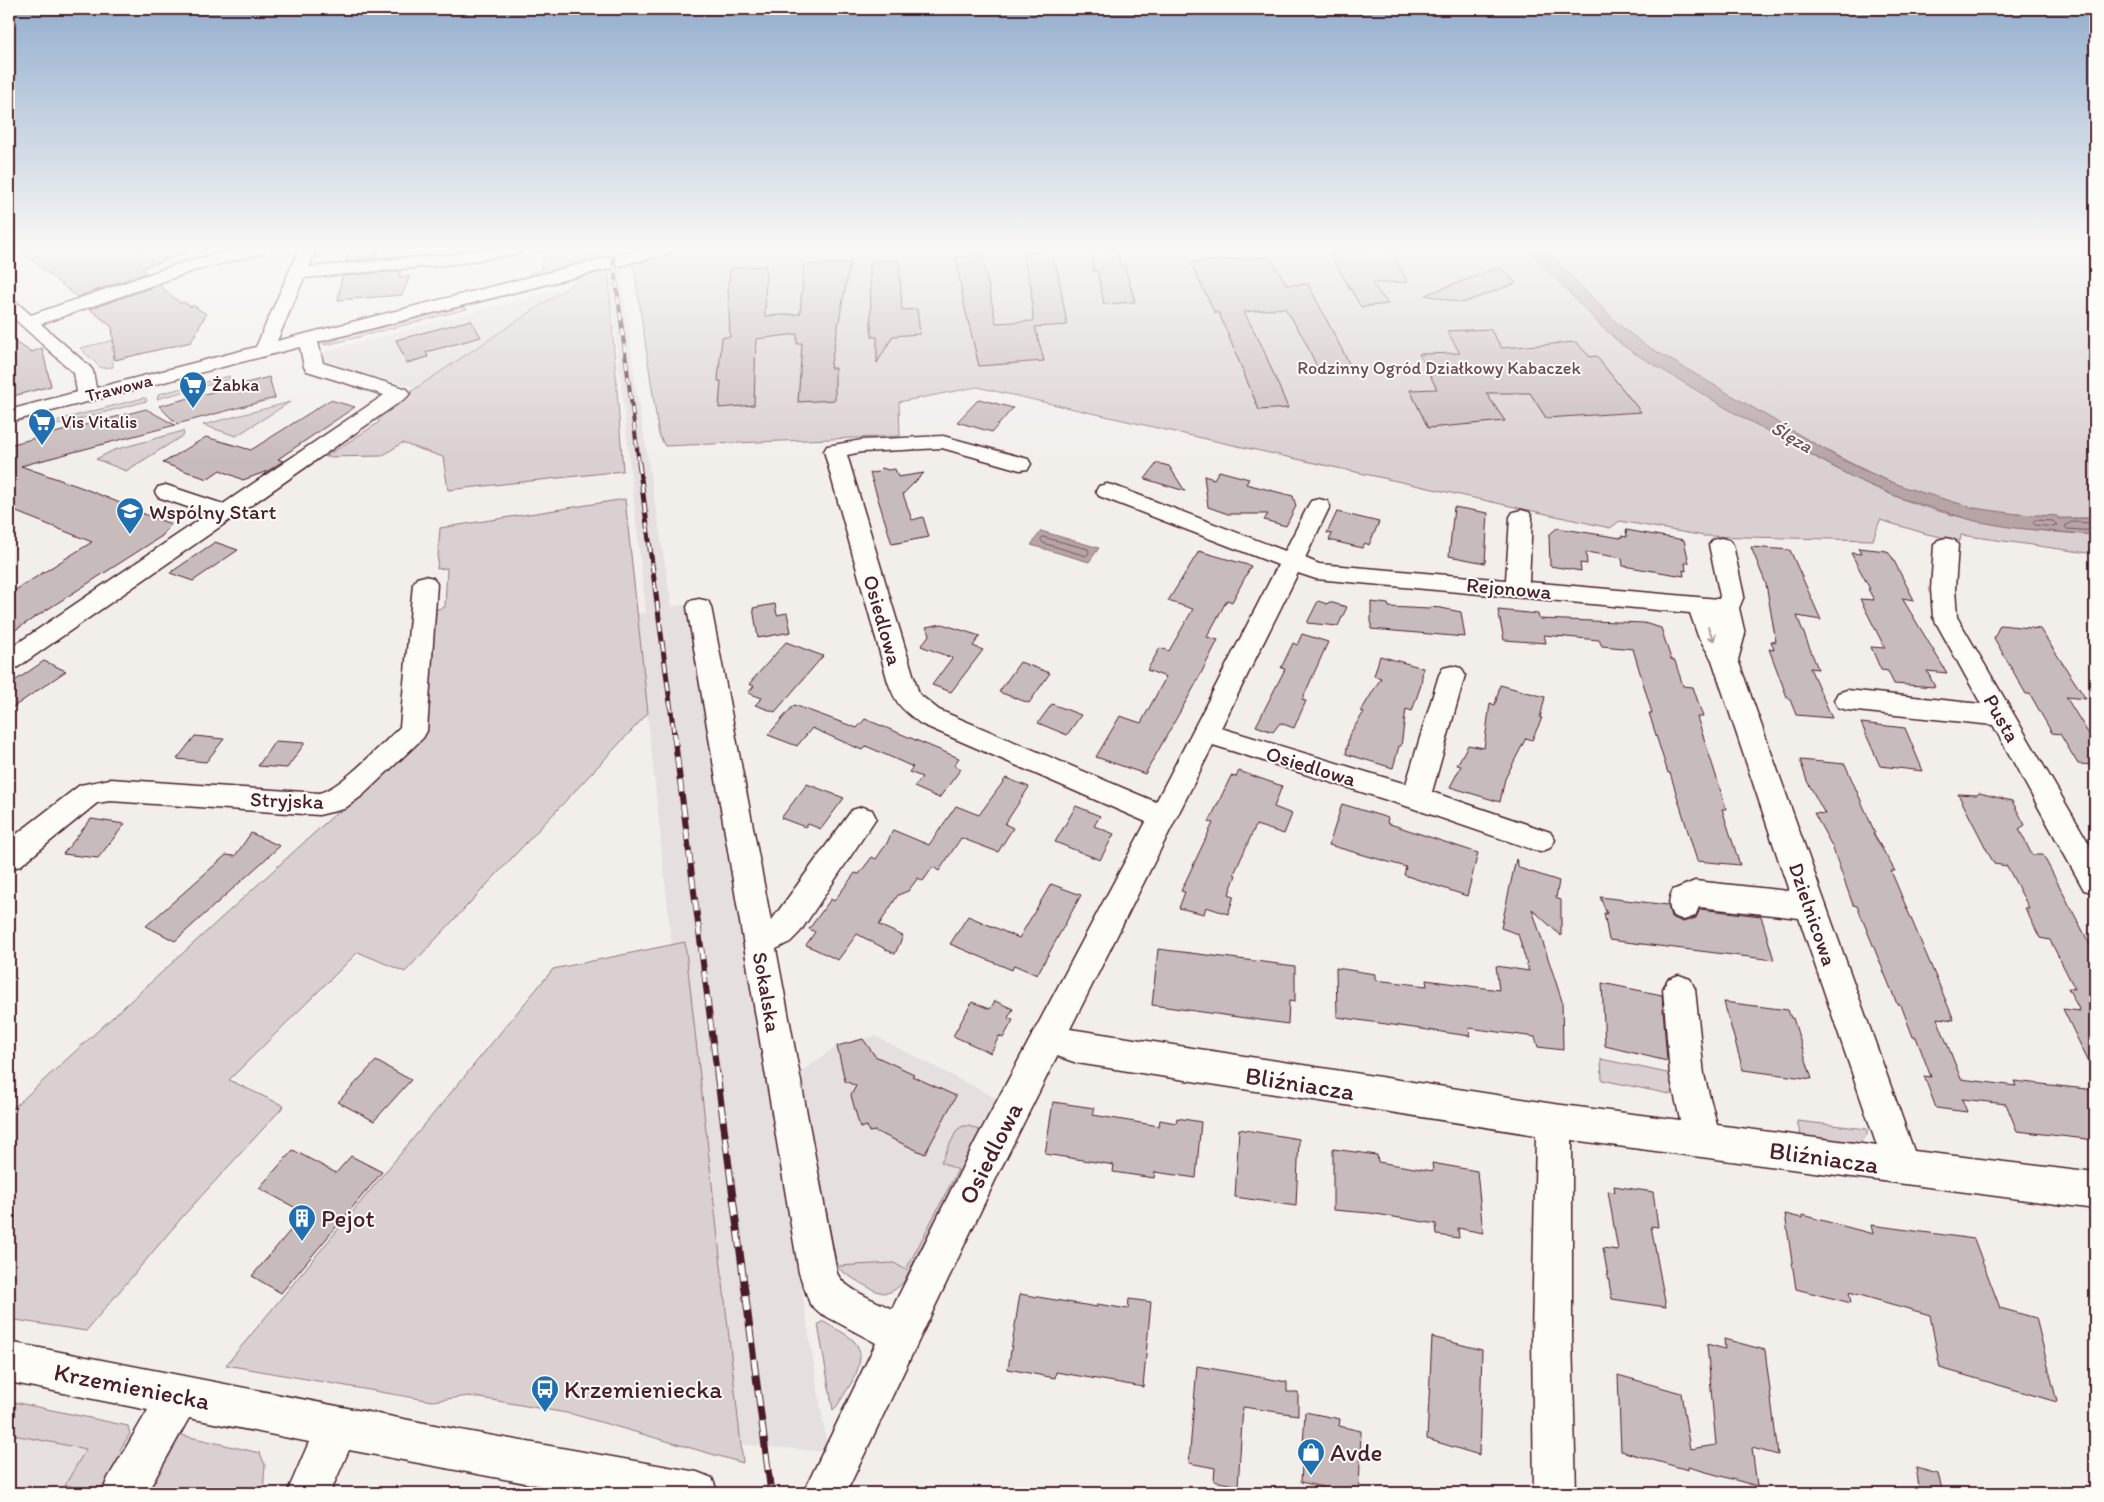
<svg xmlns="http://www.w3.org/2000/svg" width="2104" height="1502" font-family="Itim,sans-serif">
	<rect width="100%" height="100%" fill="#f2efeb"/>
	<filter id="ink" filterUnits="userSpaceOnUse"><feTurbulence type="fractalNoise" baseFrequency=".02" numOctaves="2"/><feDisplacementMap in="SourceGraphic" scale="10" xChannelSelector="R" yChannelSelector="G"/><feConvolveMatrix kernelMatrix="1 2 1 2 8 2 1 2 1" color-interpolation-filters="sRGB"/></filter>
	<g filter="url(#ink)">
		<g fill="#e5dfdd">
			<polygon points="594,249 629,249 630,253 595,261"/>
			<polygon points="620,264 636,387 672,607 690,604 828,1452 724,1443 637,614 646,612 608,266"/>
			<polygon points="568,287 416,388 321,360 319,353"/>
			<polygon points="875,1036 996,1098 908,1276 896,1289 886,1293 877,1291 836,1267 795,1076 837,1046"/>
			<polygon points="9,1434 181,1467 166,1493 9,1493"/>
		</g>
		<g fill="#d9d0cf" stroke="#92787d">
			<polygon points="536,249 558,249 561,252 561,255 576,254 577,249 586,249 587,262 527,277 530,273 541,270 544,252 535,252"/>
			<path d="M675,249H1526L1618,342L1631,351C1681,381 1732,411 1783,439C1832,467 1883,495 1938,511C1989,526 2042,532 2095,535V554L1961,535L1960,541L1927,534L1880,520L1873,540L1704,536L1620,521L1610,528L1215,441L977,387L899,402L900,436L665,446L659,435L634,268L629,262Z"/>
			<path d="M1545,249H2095V518H2058L2056,516C2029,515 2001,514 1973,508C1900,493 1837,457 1773,420C1729,394 1686,369 1642,343L1618,324Z"/>
			<polygon points="608,269 623,471 448,490 443,457 402,443 382,456 325,457 378,423 379,420 374,416 568,287 585,274"/>
			<polygon points="461,306 467,309 327,345 323,344 337,340 342,335"/>
			<polygon points="132,336 136,340 112,346 113,367 101,368 80,348"/>
			<polygon points="229,376 230,379 157,399 159,394"/>
			<polygon points="143,398 146,398 147,401 53,426 52,423 55,421"/>
			<polygon points="290,402 236,436 203,425"/>
			<polygon points="183,431 184,435 126,471 96,459 114,450"/>
			<polygon points="625,499 648,713 405,972 358,952 229,1080 284,1106 184,1215 86,1331 9,1319 9,1112 427,730 433,652 434,610 445,607 447,568 437,569 440,528"/>
			<polygon points="685,942 743,1463 572,1414 469,1396 432,1401 226,1365 553,969"/>
			<polygon points="1601,1059 1672,1074 1674,1095 1602,1080"/>
			<polygon points="1797,1121 1867,1129 1867,1135 1858,1144 1803,1145"/>
			<path d="M963,1126H969L981,1131L903,1283C898,1287 893,1292 886,1293C874,1294 847,1274 836,1267L833,1263L816,1179L820,1177L837,1266L894,1263L906,1270L958,1170L941,1162L957,1130Z"/>
			<path d="M821,1322H824C833,1328 846,1333 854,1341C871,1360 847,1389 837,1406L833,1410L818,1325Z"/>
			<path d="M9,1401L128,1426L130,1434L120,1450L128,1452C120,1465 111,1487 93,1489C85,1491 73,1486 65,1485L86,1449L9,1434Z"/>
			<polygon points="181,1435 260,1453 265,1465 263,1493 140,1493 168,1444"/>
		</g>
		<g fill="#b7a5a6" stroke="#8b6f75">
			<polygon points="1526,249 1545,249 1618,324 1642,343 1839,458 1869,473 1907,488 1974,508 2017,514 2057,516 2058,519 2095,518 2095,535 2015,528 1975,521 1903,499 1856,479 1731,411 1631,351 1602,327 1537,259"/>
			<polygon points="1041,531 1099,548 1089,562 1031,545"/>
		</g>
		<g fill="none" stroke-linecap="round" stroke-linejoin="round">
			<g stroke="#76555c" stroke-width="1">
				<polygon points="2035,520 2053,521 2057,525 2054,527 2035,525 2033,523"/>
				<polyline points="2095,523 2071,522 2065,526 2067,529 2095,531"/>
				<polygon points="1043,537 1088,549 1089,553 1086,556 1043,543 1041,540"/>
			</g>
		</g>
		<g fill="#c8bbbb" stroke="#4a1f2b">
			<polygon points="18,249 187,249 187,252 142,268 146,273 77,297"/>
			<polygon points="350,249 379,249 376,258 405,256 345,262"/>
			<polygon points="1090,249 1117,249 1120,265 1124,264 1135,302 1104,304 1097,271 1094,272"/>
			<polygon points="1389,249 1408,282 1372,283 1388,304 1361,307 1329,253"/>
			<polygon points="1050,251 1058,273 1067,325 1035,327 1044,361 979,366 963,300 956,257 982,255 996,323 1033,321 1031,286 1022,253"/>
			<polygon points="1270,257 1287,285 1308,284 1351,367 1318,369 1304,339 1285,308 1244,312 1261,344 1288,408 1259,410 1219,313 1215,313 1190,262"/>
			<polygon points="899,260 902,310 917,309 920,334 893,336 877,363 877,337 872,337 871,326 870,261"/>
			<polygon points="850,263 830,368 835,368 835,400 798,402 802,343 797,344 797,334 756,339 754,405 719,408 721,381 718,381 722,337 730,337 728,284 731,268 766,266 765,316 800,314 804,265"/>
			<polygon points="1500,267 1516,283 1463,303 1425,295"/>
			<polygon points="401,271 399,277 410,276 402,295 338,300 342,276"/>
			<polygon points="159,285 180,303 184,302 191,307 193,305 206,314 191,342 115,360 112,327 90,309"/>
			<polygon points="471,320 481,337 426,352 428,357 407,363 396,340"/>
			<polygon points="1490,329 1502,348 1576,342 1590,357 1596,356 1641,412 1546,418 1530,393 1486,393 1505,421 1428,428 1410,390 1437,389 1419,354 1460,353 1447,331"/>
			<polygon points="9,339 32,352 42,348 51,386 9,397"/>
			<polygon points="269,377 275,398 177,424 159,406"/>
			<polygon points="979,399 1013,408 992,432 957,422"/>
			<polygon points="330,400 355,407 278,459 283,461 268,471 243,480 220,470 207,479 163,463 206,437 251,450"/>
			<polygon points="146,409 175,425 21,466 83,488 130,507 128,508 171,524 162,536 9,634 9,594 92,542 9,509 9,445"/>
			<polygon points="1157,463 1169,466 1185,491 1145,479"/>
			<polygon points="882,468 888,470 895,469 898,477 924,473 903,494 912,520 923,517 929,537 892,544 870,473 878,472"/>
			<polygon points="1219,471 1249,479 1246,484 1293,496 1296,506 1286,526 1264,520 1268,514 1228,514 1208,507 1204,476 1214,479"/>
			<polygon points="1454,507 1488,513 1485,563 1449,556"/>
			<polygon points="1337,512 1379,522 1369,545 1365,543 1362,548 1329,540 1332,534 1327,533"/>
			<polygon points="1557,528 1621,538 1621,536 1627,537 1626,530 1684,540 1689,563 1685,563 1686,571 1683,570 1684,576 1623,566 1622,558 1586,552 1587,564 1580,563 1581,571 1550,566 1549,535"/>
			<polygon points="215,542 238,550 193,581 170,573"/>
			<polygon points="1751,547 1790,550 1821,620 1797,616 1818,669 1810,668 1832,718 1796,715 1789,697 1787,697 1769,649 1774,650 1771,641 1776,642 1766,584"/>
			<polygon points="1858,548 1887,551 1892,557 1914,600 1902,598 1947,673 1927,671 1935,687 1894,684 1888,671 1881,670 1871,647 1885,648 1860,599 1874,600 1868,589 1870,589 1851,553 1861,554"/>
			<polygon points="1199,551 1251,566 1232,602 1227,600 1207,637 1218,640 1194,687 1145,774 1096,757 1120,716 1141,723 1166,677 1147,670 1160,648 1169,651 1193,609 1168,601"/>
			<polygon points="1318,601 1327,604 1329,602 1347,607 1338,626 1307,623"/>
			<polygon points="1371,602 1388,604 1389,607 1429,609 1429,607 1441,608 1461,612 1465,637 1371,629"/>
			<polygon points="775,604 777,615 787,613 791,632 758,638 753,608"/>
			<polygon points="1498,610 1538,614 1539,619 1644,623 1661,628 1671,659 1675,661 1683,686 1693,687 1703,717 1697,717 1719,785 1726,809 1722,809 1740,865 1697,861 1670,773 1668,773 1649,713 1652,713 1633,649 1602,646 1599,640 1544,635 1546,643 1504,640"/>
			<polygon points="942,624 980,636 973,646 983,650 951,692 932,685 952,658 921,646 930,634 926,627"/>
			<polygon points="2000,625 2040,629 2086,699 2066,697 2095,744 2095,765 2078,764 2060,734 2052,733 2030,694 2026,694 1994,638"/>
			<polygon points="1302,634 1328,642 1302,700 1306,701 1294,728 1280,723 1273,732 1256,726 1285,669 1281,668 1293,643 1297,645"/>
			<polygon points="786,642 823,656 775,712 755,705 762,698 748,693 754,686 749,684"/>
			<polygon points="1380,656 1423,668 1421,685 1412,711 1406,709 1401,746 1399,746 1393,768 1346,754 1349,735 1364,712 1361,711 1381,678 1374,676"/>
			<polygon points="44,661 66,671 9,710 9,685"/>
			<polygon points="1020,662 1050,673 1029,703 999,692"/>
			<polygon points="1500,685 1545,697 1540,718 1542,718 1532,740 1526,738 1505,779 1500,802 1450,787 1461,766 1457,765 1468,745 1484,748 1490,703 1495,705"/>
			<polygon points="1052,704 1081,715 1067,735 1038,723"/>
			<polygon points="794,705 857,728 865,719 959,758 954,765 961,769 939,798 914,787 922,777 909,772 913,767 866,746 862,750 812,728 797,746 768,735"/>
			<polygon points="1861,723 1905,728 1923,771 1880,766"/>
			<polygon points="195,736 224,739 206,762 177,759"/>
			<polygon points="275,741 305,743 287,768 258,766"/>
			<polygon points="1800,760 1845,764 1875,833 1873,833 1895,871 1891,871 1954,1020 1937,1018 1961,1079 2016,1086 2014,1081 2095,1090 2095,1140 2017,1131 2006,1104 1962,1099 1967,1112 1936,1108 1924,1076 1931,1077 1916,1037 1913,1037 1901,1005 1897,1004 1857,906 1853,905 1832,846 1814,813 1825,814 1807,781"/>
			<polygon points="1239,771 1282,786 1274,807 1292,814 1284,834 1256,825 1234,874 1236,875 1229,894 1234,896 1228,914 1206,907 1204,914 1179,908 1185,892 1181,891 1213,823 1209,822 1231,776 1236,777"/>
			<polygon points="1006,778 1029,787 1005,824 1013,828 998,852 961,838 939,871 933,867 923,881 918,878 908,891 898,895 879,925 903,936 895,954 857,934 838,960 806,945 815,932 809,929 831,899 834,901 855,873 859,874 872,857 876,859 887,843 893,830 929,845 956,806 979,815"/>
			<polygon points="807,784 844,798 821,829 808,824 805,827 781,818"/>
			<polygon points="1979,793 2012,801 2025,825 2019,829 2032,855 2043,855 2095,954 2095,1075 2063,1009 2080,1011 2068,988 2075,989 2050,940 2040,938 2025,908 2029,908 2007,866 1994,864 1958,794 1977,795"/>
			<polygon points="1342,804 1388,818 1387,823 1478,853 1467,896 1404,875 1406,867 1329,845"/>
			<polygon points="1076,806 1100,816 1094,826 1114,834 1100,860 1055,842"/>
			<polygon points="91,819 125,824 98,858 63,854"/>
			<polygon points="251,833 280,846 175,941 146,926 226,855 235,856"/>
			<polygon points="1516,859 1519,868 1559,881 1556,898 1561,900 1561,936 1532,909 1562,1001 1563,1050 1538,1047 1535,1037 1469,1028 1470,1036 1337,1017 1336,968 1375,974 1375,980 1427,986 1426,980 1499,990 1496,966 1529,971 1518,934 1501,928"/>
			<polygon points="1051,884 1081,895 1037,975 1014,965 1012,970 950,944 968,916 1019,938"/>
			<polygon points="1600,897 1668,905 1671,917 1683,922 1696,918 1700,909 1761,916 1774,960 1609,940 1604,913 1607,914"/>
			<polygon points="1158,949 1295,966 1295,1002 1289,1001 1288,1024 1152,1005"/>
			<polygon points="1602,983 1662,995 1667,1061 1605,1046"/>
			<polygon points="995,1001 1013,1009 1008,1018 1013,1020 1003,1038 999,1036 991,1053 953,1036 972,1002 990,1009"/>
			<polygon points="1724,1002 1788,1010 1791,1018 1793,1018 1812,1079 1743,1070"/>
			<polygon points="863,1039 875,1056 914,1074 912,1076 956,1096 925,1154 875,1131 869,1132 867,1126 860,1128 851,1095 856,1086 845,1081 837,1046"/>
			<polygon points="376,1061 411,1080 374,1121 338,1102"/>
			<polygon points="1053,1102 1094,1108 1093,1115 1159,1126 1160,1120 1176,1123 1177,1118 1201,1122 1196,1178 1155,1172 1154,1178 1113,1172 1114,1165 1045,1154"/>
			<polygon points="1239,1129 1299,1139 1296,1206 1235,1197"/>
			<polygon points="1333,1149 1377,1155 1378,1162 1433,1171 1432,1163 1477,1171 1483,1233 1458,1228 1459,1238 1437,1235 1436,1224 1370,1213 1333,1210"/>
			<polygon points="293,1150 336,1173 351,1156 382,1172 281,1293 252,1276 305,1213 259,1188"/>
			<polygon points="1614,1186 1653,1192 1658,1227 1651,1226 1666,1307 1612,1299 1603,1248 1618,1250 1608,1191 1615,1192"/>
			<polygon points="1785,1214 1802,1218 1802,1215 1873,1234 1871,1225 1974,1239 2000,1308 2036,1318 2057,1402 1940,1368 1930,1315 1849,1292 1851,1303 1796,1289"/>
			<polygon points="1020,1294 1097,1307 1097,1304 1128,1309 1129,1299 1151,1302 1143,1387 1056,1372 1055,1378 1008,1369"/>
			<polygon points="1432,1337 1482,1350 1479,1455 1427,1439"/>
			<polygon points="1724,1339 1765,1350 1778,1455 1752,1448 1757,1486 1688,1467 1688,1470 1621,1451 1618,1375 1681,1393 1690,1449 1716,1445 1707,1344 1725,1349"/>
			<polygon points="1197,1366 1287,1382 1287,1392 1298,1392 1298,1415 1243,1407 1238,1486 1214,1481 1215,1468 1189,1463"/>
			<polygon points="1305,1412 1340,1419 1339,1426 1361,1431 1359,1493 1321,1493 1322,1487 1301,1482"/>
			<polygon points="1916,1468 1938,1474 1943,1493 1920,1493"/>
		</g>
		<g fill="none" stroke-linecap="round" stroke-linejoin="round">
			<g stroke="#4a1f2b" stroke-width="3">
				<g id="minor">
					<polygon points="235,249 265,249 263,253 193,271 41,324 90,367 93,371 96,388 256,347 299,249 316,249 309,267 454,254 481,249 522,249 520,253 454,264 304,278 277,341 605,258 641,249 673,249 671,253 318,342 323,363 407,389 410,393 407,397 18,667 9,670 9,649 208,514 158,497 155,492 158,487 166,485 223,504 384,395 307,371 304,367 300,347 9,422 9,410 77,392 74,373 9,314 9,300 15,301 31,315 181,263"/>
					<path d="M943,436L1028,459L1031,464L1028,469L1020,470L942,448L862,452L847,455L919,694L939,710L1156,802L1278,565L1099,496L1096,491L1099,486L1107,484L1115,486L1285,551L1308,506L1311,501L1319,499L1327,501L1330,506L1305,558L1319,564L1506,580L1510,517L1513,512L1521,510L1529,512L1532,517L1529,582L1719,599L1720,596L1709,545L1713,540L1721,538L1729,540L1733,545L1744,596L1739,608L1745,634L1738,660L1914,1151L2095,1173V1209L1572,1140V1336L1576,1493H1534L1532,1336L1536,1135L1077,1063L1057,1056L1001,1168L846,1493H803L876,1343L820,1313L810,1304L799,1273L687,607L690,601L699,599L708,601L711,607L771,921L852,810L862,807L872,810L876,818L800,932L790,942L776,949L837,1273C842,1288 878,1302 892,1309L975,1142L1146,822L921,724C901,708 897,706 888,682L824,451L827,446L862,440ZM1298,573L1316,579L1690,613L1698,636L1712,660L1789,891L1695,881L1673,890C1668,900 1668,906 1673,916L1684,920L1695,916L1699,907L1799,918L1877,1146L1717,1125L1704,1075L1695,989L1690,979L1679,975L1668,979L1663,989L1670,1075L1680,1120L1554,1104L1070,1029L1213,745L1409,807L1540,852L1550,848L1555,840L1550,832L1432,792L1465,675L1461,668L1452,666L1443,668L1439,675L1406,784L1221,728Z"/>
					<polygon points="1946,538 1954,540 1958,545 1955,589 1957,617 2095,854 2095,893 2084,890 1993,725 1847,710 1838,707 1834,700 1838,693 1847,690 1981,704 1933,617 1931,589 1934,545 1938,540"/>
					<path d="M425,576L433,578L437,584L427,731L423,738L363,795L344,809L319,815L110,801L97,803L20,866L9,869V840L80,785L110,779L319,793C341,788 382,744 400,727L413,584L417,578Z"/>
					<polygon points="9,1342 460,1430 697,1472 712,1478 718,1493 579,1493 349,1450 330,1493 287,1493 309,1442 189,1418 147,1493 102,1493 108,1478 148,1410 9,1382"/>
				</g>
			</g>
			<use href="#minor" fill="#fdfcf7" fill-rule="evenodd"/>
			<g stroke="#4a1f2b" stroke-width="4">
				<polyline id="rail-far3" points="612,249 639,464"/>
			</g>
			<g stroke="#4a1f2b" stroke-width="5">
				<polyline id="rail-far2" points="639,463 674,734"/>
			</g>
			<g stroke="#4a1f2b" stroke-width="6">
				<polyline id="rail-far1" points="674,733 717,1074"/>
			</g>
			<g stroke="#4a1f2b" stroke-width="7">
				<polyline id="rail" points="717,1073 771,1493"/>
			</g>
			<use href="#rail-far3" stroke="#fdfcf7" stroke-width="2.5" stroke-dasharray="8" stroke-linecap="butt"/>
			<use href="#rail-far2" stroke="#fdfcf7" stroke-width="3" stroke-dasharray="10" stroke-linecap="butt"/>
			<use href="#rail-far1" stroke="#fdfcf7" stroke-width="4.5" stroke-dasharray="12" stroke-linecap="butt"/>
			<use href="#rail" stroke="#fdfcf7" stroke-width="5" stroke-dasharray="16" stroke-linecap="butt"/>
		</g>
		<defs><path id="oneway-shaft" d="M-6 0H5M1.5-3L5.5 0L1.5 3" fill="none" stroke-width="1.6" stroke-linecap="round" stroke-linejoin="round" transform="scale(1.25)"/></defs>
		<use stroke="#ac999b" href="#oneway-shaft" transform="translate(1711 634) rotate(67)"/>
	</g>
	<linearGradient id="sky" x2="0" y2="1"><stop stop-color="#94aece"/><stop offset="0.54" stop-color="#f9f8f6"/><stop offset="1" stop-color="#f9f8f6" stop-opacity="0"/></linearGradient>
	<rect width="2104" height="460" fill="url(#sky)"/>
	<defs>
		<g id="supermarket-pin" transform="scale(1.4375)"><path d="M0 17L-7.5 6A9.5 9.5 0 1 1 7.5 6Z" fill="#1f6fb2" stroke="#fdfcf7"/><path d="M-6-5.5h2.5l.6 2H6L4.5 2H-2.5L-4.4-4H-6ZM-1.5 3.2a1.3 1.3 0 1 0 .1 0ZM3 3.2a1.3 1.3 0 1 0 .1 0Z" fill="#fff"/></g>
		<g id="school-pin" transform="scale(1.4375)"><path d="M0 17L-7.5 6A9.5 9.5 0 1 1 7.5 6Z" fill="#1f6fb2" stroke="#fdfcf7"/><path d="M0-5L7-2L0 1L-7-2ZM-4 1L0 2.5L4 1V4Q0 6-4 4Z" fill="#fff"/></g>
		<g id="building-pin" transform="scale(1.4375)"><path d="M0 17L-7.5 6A9.5 9.5 0 1 1 7.5 6Z" fill="#1f6fb2" stroke="#fdfcf7"/><path d="M-4-6H4V6H1V3H-1V6H-4ZM-2.5-4.3h1.7v1.8h-1.7ZM.8-4.3h1.7v1.8H.8ZM-2.5-1h1.7V.8h-1.7ZM.8-1h1.7V.8H.8Z" fill="#fff"/></g>
		<g id="bus-pin" transform="scale(1.4375)"><path d="M0 17L-7.5 6A9.5 9.5 0 1 1 7.5 6Z" fill="#1f6fb2" stroke="#fdfcf7"/><path d="M-5-6H5V4H4V6H2V4H-2V6H-4V4H-5ZM-3.5-4V0h7V-4ZM-3.5 1.2v1.5H-2V1.2ZM2 1.2v1.5H3.5V1.2Z" fill="#fff"/></g>
		<g id="shop-pin" transform="scale(1.4375)"><path d="M0 17L-7.5 6A9.5 9.5 0 1 1 7.5 6Z" fill="#1f6fb2" stroke="#fdfcf7"/><path d="M-5-2.5h2.3a2.7 3.5 0 0 1 5.4 0H5L5.5 6h-11ZM-1.5-2.5h3a1.5 2.3 0 0 0-3 0Z" fill="#fff"/></g>
	</defs>
	<g fill-rule="evenodd">
		<use href="#supermarket-pin" x="193" y="385"/>
		<use href="#supermarket-pin" x="42" y="422"/>
		<use href="#school-pin" x="130" y="511"/>
		<use href="#building-pin" x="302" y="1218"/>
		<use href="#bus-pin" x="545" y="1389"/>
		<use href="#shop-pin" x="1311" y="1452"/>
	</g>
	<g text-anchor="middle" dominant-baseline="central" stroke-width="4" stroke-linejoin="round" paint-order="stroke">
		<g font-size="18" fill="#6e4b54" stroke="#fdfcf7">
			<text x="1439" y="368">Rodzinny Ogród Działkowy Kabaczek</text>
		</g>
		<g font-size="18" fill="#4a1f2b" stroke="#fdfcf7" text-anchor="start">
			<text x="212" y="385">Żabka</text>
			<text x="61" y="422">Vis Vitalis</text>
		</g>
		<g font-size="18" fill="#4a1f2b" stroke="#fdfcf7">
			<text transform="translate(119 388) rotate(-14)">Trawowa</text>
		</g>
		<g font-size="19" font-style="italic" fill="#704e56" stroke="#fdfcf7">
			<text transform="translate(1792 437) rotate(30)">Ślęza</text>
		</g>
		<g font-size="21" fill="#4a1f2b" stroke="#fdfcf7" text-anchor="start">
			<text x="149" y="511">Wspólny Start</text>
		</g>
		<g font-size="21" fill="#4a1f2b" stroke="#fdfcf7">
			<text transform="translate(1509 588) rotate(5)">Rejonowa</text>
			<text transform="translate(883 620) rotate(74)">Osiedlowa</text>
			<text transform="translate(2002 718) rotate(60)">Pusta</text>
			<text transform="translate(1311 766) rotate(17)">Osiedlowa</text>
			<text transform="translate(287 800) rotate(2)">Stryjska</text>
			<text transform="translate(1813 914) rotate(71)">Dzielnicowa</text>
			<text transform="translate(767 992) rotate(80)">Sokalska</text>
		</g>
		<g font-size="25" fill="#4a1f2b" stroke="#fdfcf7">
			<text transform="translate(1300 1083) rotate(9)">Bliźniacza</text>
			<text transform="translate(990 1153) rotate(-63)">Osiedlowa</text>
			<text transform="translate(1824 1157) rotate(8)">Bliźniacza</text>
			<text transform="translate(132 1386) rotate(11)">Krzemieniecka</text>
		</g>
		<g font-size="25" fill="#4a1f2b" stroke="#fdfcf7" text-anchor="start">
			<text x="321" y="1218">Pejot</text>
			<text x="564" y="1389">Krzemieniecka</text>
			<text x="1330" y="1452">Avde</text>
		</g>
	</g>
	<rect width="2104" height="1502" fill="none" stroke="#fdfcf7" stroke-width="30"/>
	<rect x="15" y="15" width="2074" height="1472" fill="none" stroke="#4a1f2b" stroke-width="2" filter="url(#ink)"/>
</svg>
